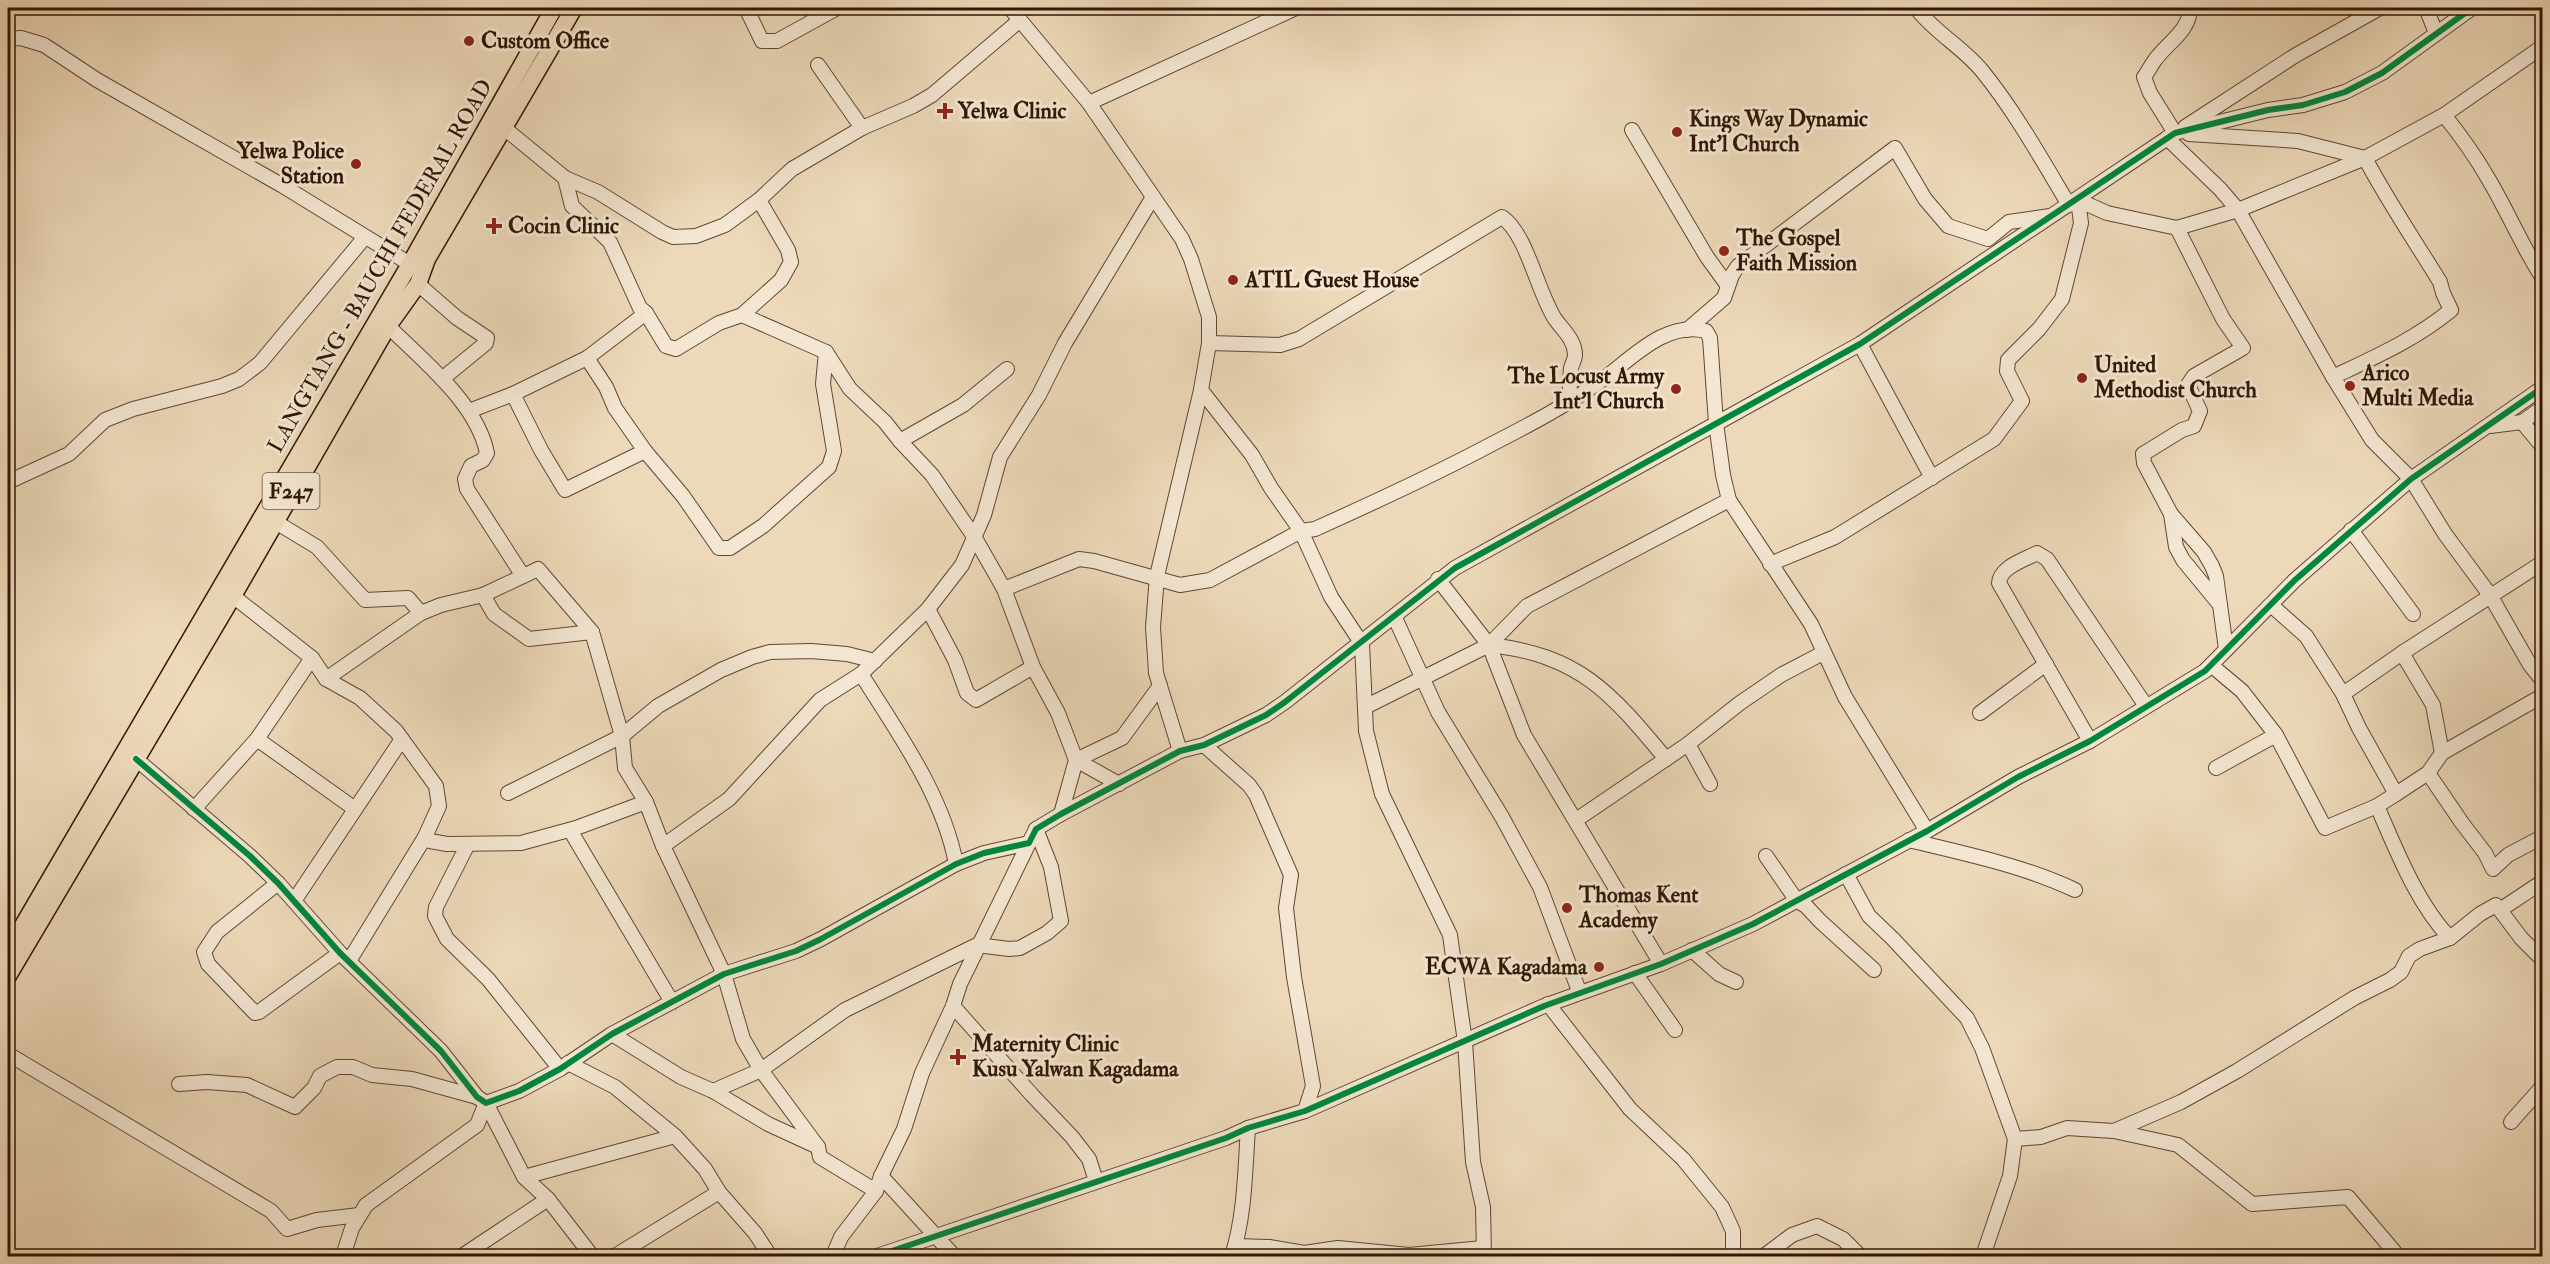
<svg xmlns="http://www.w3.org/2000/svg" width="2550" height="1264" font-family="'IM FELL Double Pica',serif">
	<rect width="100%" height="100%" fill="#edd9b9"/>
	<filter id="stains"><feTurbulence type="fractalNoise" baseFrequency=".00333" numOctaves="4"/><feColorMatrix values="0 0 0 0 .2 0 0 0 0 .09 0 0 0 0 .02 0 0 0 .5 -.17"/></filter>
	<radialGradient id="worn" r=".72"><stop offset=".6" stop-color="#630" stop-opacity="0"/><stop offset="1" stop-color="#630" stop-opacity=".3"/></radialGradient>
	<g fill="none" stroke-linecap="round" stroke-linejoin="round">
		<g stroke="#5f4732" stroke-width="16">
			<g id="minor">
				<polyline points="746,8 762,41 777,41 837,8"/>
				<polyline points="1010,8 1089,103 1182,239 1191,259 1209,317 1209,343 1201,390 1157,576 1153,627 1156,673 1180,751"/>
				<path d="M1916,8C1935,33 1964,48 1983,72C2016,113 2042,160 2069,205"/>
				<polyline points="2426,8 2436,33"/>
				<polyline points="8,39 21,38 44,45 97,80 283,186 410,264"/>
				<polyline points="818,65 862,128"/>
				<polyline points="1089,103 1296,8"/>
				<path d="M2444,115C2461,136 2476,157 2489,180C2508,212 2522,246 2542,277"/>
				<polyline points="2185,127 2296,55 2380,8"/>
				<polyline points="1632,130 1707,257 1728,286"/>
				<path d="M2175,133L2150,93L2144,77C2148,72 2151,65 2155,60C2167,43 2190,31 2190,8"/>
				<path d="M2189,134L2298,141L2365,158C2387,200 2415,241 2440,282L2443,293L2451,310C2416,339 2375,357 2333,377"/>
				<polyline points="2167,138 2220,189 2238,210 2333,377 2372,440 2411,479 2445,534 2490,595 2530,665 2542,680"/>
				<polyline points="565,178 598,192 662,232 673,237 696,236 725,225 759,200 792,169 862,128 913,106 932,95 1020,20"/>
				<polyline points="2078,200 2107,213 2177,228 2238,210 2365,158 2444,115 2542,47"/>
				<polyline points="2177,228 2223,319 2243,348 2194,376 2188,385 2200,411 2194,426 2182,430 2143,454 2144,463 2171,514 2204,552 2212,566 2216,576 2220,605"/>
				<polyline points="418,284 457,318 487,338 486,343 442,379"/>
				<polyline points="646,313 666,346 676,349 719,323 742,315 781,280 791,262 788,250 759,200"/>
				<polyline points="742,315 826,352 850,389 885,422 900,441 932,475 975,538 1004,589 1033,667 1058,713 1076,760 1061,814"/>
				<path d="M388,326C422,360 477,403 487,453L483,460L471,466L465,479L467,489L523,576"/>
				<polyline points="1687,330 1724,298 1732,275 1738,266 1895,148 1925,199 1948,226 1988,239 2009,222 2050,216"/>
				<path d="M1209,343L1280,345L1299,339L1502,217C1527,234 1537,291 1555,319C1563,330 1575,340 1575,355C1575,359 1572,364 1571,368C1570,379 1570,390 1569,401"/>
				<polyline points="1860,344 1932,478"/>
				<polyline points="587,358 606,387 615,408 645,451 683,496 719,548 730,548 763,526 829,467 834,451 823,384 826,352"/>
				<polyline points="1201,390 1252,455 1271,488 1301,531 1331,597 1362,644 1366,731 1382,794 1450,935 1465,1042 1473,1162 1483,1207 1484,1256"/>
				<polyline points="513,394 541,450 565,490 645,451"/>
				<polyline points="469,411 513,394 587,358 646,313 640,308 610,242 572,206 565,178 504,128"/>
				<polyline points="2522,422 2542,408"/>
				<polyline points="2490,426 2522,422 2542,446"/>
				<polyline points="900,441 963,405 1007,369"/>
				<polyline points="8,482 69,454 105,420 133,409 222,386 239,379 260,363 365,237"/>
				<polyline points="2171,514 2176,547 2183,560 2220,605 2226,649"/>
				<polyline points="274,521 317,547 365,600 408,598 421,613"/>
				<polyline points="2351,530 2413,614"/>
				<polyline points="1770,564 1835,537 1994,439 2022,401 2007,371 2008,360 2039,329 2062,299 2081,223 2078,200"/>
				<polyline points="1438,579 1489,645 1524,735 1661,964"/>
				<path d="M1004,589L1079,559L1094,561L1180,585L1210,580L1301,531L1315,529C1375,502 1434,475 1492,444C1531,424 1571,403 1606,377C1635,355 1667,321 1706,331L1710,338L1716,423L1723,475L1729,500L1811,624L1845,697L1927,831"/>
				<polyline points="483,595 494,614 529,639 592,632"/>
				<polyline points="233,596 312,658 326,679 360,698 396,731 436,786 439,806 425,837 349,961"/>
				<polyline points="2271,605 2306,636 2343,694 2359,728 2396,794 2428,773 2442,753 2542,696"/>
				<polyline points="928,609 955,660 967,693 976,700 1033,667"/>
				<polyline points="1395,618 1438,712 1502,817 1540,887 1579,991"/>
				<path d="M1489,645C1580,655 1611,693 1666,759"/>
				<polyline points="2402,653 2542,563"/>
				<polyline points="2211,665 2242,691 2276,735 2216,768"/>
				<path d="M861,674C898,733 943,795 956,864"/>
				<polyline points="326,679 421,613 441,605 483,595 538,569 592,632 622,736 625,768 646,802 663,846 724,974 743,1039 761,1070 818,1147"/>
				<polyline points="2343,694 2402,653 2433,705 2442,753"/>
				<polyline points="1365,707 1489,645 1527,606 1729,500"/>
				<polyline points="1980,713 2046,664"/>
				<polyline points="2276,735 2325,828 2377,806 2396,794"/>
				<polyline points="257,739 355,809"/>
				<path d="M2090,741L1999,583C2000,567 2024,560 2037,553L2047,559L2146,706"/>
				<polyline points="1688,744 1710,784"/>
				<polyline points="1204,745 1249,785 1256,795 1291,875 1286,908 1294,977 1313,1086 1305,1111"/>
				<polyline points="136,759 250,856 278,883 340,953 441,1051 477,1097 486,1103 519,1091 560,1069 612,1034 724,974 796,951 821,939 956,864 984,853 1029,843 1036,829 1061,814 1180,751 1204,745 1266,715 1285,702 1455,568 1860,344 2175,133 2268,110 2303,105 2345,92 2382,73 2472,8"/>
				<polyline points="1076,760 1122,738 1160,686"/>
				<polyline points="1076,760 1119,784"/>
				<polyline points="2428,773 2462,823 2485,853 2493,869 2508,855 2542,837"/>
				<polyline points="508,793 622,736 658,706 721,670 752,657 770,652 811,651 847,654 875,661"/>
				<path d="M2377,806C2396,849 2417,904 2450,938"/>
				<polyline points="194,809 257,739 312,658"/>
				<polyline points="1576,820 1688,744 1740,703 1781,675 1823,653"/>
				<polyline points="570,830 672,1002"/>
				<polyline points="425,837 430,841 447,844 521,843 576,828 646,802"/>
				<path d="M1909,840C1965,854 2022,865 2075,890"/>
				<polyline points="468,844 436,907 435,916 447,939 488,979 560,1069"/>
				<polyline points="663,846 729,799 820,700 861,674 928,609 962,565 984,515 1000,457 1039,395 1065,343 1153,197"/>
				<polyline points="1766,856 1797,901 1806,906 1820,921 1874,970"/>
				<polyline points="1846,874 1869,916 1893,939 1967,1018 1982,1048 2015,1139 2041,1137 2067,1128 2114,1131 2178,1145 2252,1204 2348,1197 2398,1256"/>
				<polyline points="278,883 217,932 204,952 208,964 255,1013 259,1012 340,953"/>
				<polyline points="294,901 402,739"/>
				<polyline points="2500,910 2521,938 2542,959"/>
				<polyline points="1692,950 1719,974 1736,982"/>
				<polyline points="1635,973 1675,1030"/>
				<polyline points="1548,1004 1630,1109 1683,1159 1722,1207 1733,1231 1733,1256"/>
				<polyline points="953,1006 1032,1095 1072,1137 1089,1159 1096,1181"/>
				<polyline points="612,1034 681,1077 713,1091 768,1124 818,1147 820,1157 876,1191"/>
				<polyline points="8,1054 271,1211 287,1229 317,1220 359,1215"/>
				<polyline points="568,1063 615,1087 675,1136 705,1169 719,1192 755,1233 770,1256"/>
				<polyline points="179,1084 207,1082 247,1085 295,1107 314,1088 320,1076 337,1067 353,1067 372,1075 412,1079 477,1097"/>
				<polyline points="713,1091 761,1070 845,1010 977,945 1009,949 1020,948 1047,933 1061,921 1051,867 1036,829"/>
				<polyline points="486,1103 524,1177 548,1199 592,1256"/>
				<polyline points="2511,1122 2542,1087"/>
				<polyline points="2114,1131 2181,1102 2237,1071 2354,998 2390,980 2401,972 2409,956 2420,949 2450,938 2480,914 2496,905 2500,910 2542,882"/>
				<polyline points="881,1176 954,1256"/>
				<polyline points="524,1177 675,1136"/>
				<polyline points="1235,1246 1269,1247 1304,1253 1338,1248 1409,1255 1483,1248"/>
				<polyline points="343,1256 352,1228 366,1205 477,1125 486,1103"/>
				<polyline points="462,1256 548,1199"/>
				<polyline points="615,1256 719,1192"/>
				<polyline points="833,1256 841,1237 876,1191 881,1176 904,1129 922,1073 953,1006 960,984 1029,843"/>
				<polyline points="877,1256 1226,1138 1248,1128 1305,1111 1544,1006 1661,964 1753,924 1927,831 2018,777 2090,741 2205,671 2295,580 2411,479 2542,388"/>
				<path d="M1232,1256C1245,1215 1245,1171 1248,1128"/>
				<polyline points="1764,1256 1792,1235 1817,1226 1843,1239 1860,1256"/>
				<polyline points="1983,1256 2010,1176 2015,1139"/>
			</g>
		</g>
		<g stroke="#301605" stroke-width="19">
			<g id="major">
				<polyline points="8,951 410,264 554,8"/>
				<polyline points="8,976 233,596 388,326 418,284 427,259 574,8"/>
			</g>
		</g>
		<use href="#minor" stroke="#f3e6d2" stroke-width="14"/>
		<use href="#major" stroke="#edd9b9" stroke-width="16"/>
		<g stroke="#f3e6d2" stroke-width="10">
			<g id="cycleway">
				<polyline points="136,759 250,856 278,883 340,953 441,1051 477,1097 486,1103 519,1091 560,1069 612,1034 724,974 796,951 821,939 956,864 984,853 1029,843 1036,829 1061,814 1180,751 1204,745 1266,715 1285,702 1455,568 1860,344 2175,133 2268,110 2303,105 2345,92 2382,73 2472,8"/>
				<polyline points="877,1256 1226,1138 1248,1128 1305,1111 1544,1006 1661,964 1753,924 1927,831 2018,777 2090,741 2205,671 2295,580 2411,479 2542,388"/>
			</g>
		</g>
		<use href="#cycleway" stroke="#00873e" stroke-width="6"/>
	</g>
	<g fill="#8f2418" stroke="#f3e6d2" stroke-width="2">
		<circle cx="469" cy="41" r="6"/>
		<path d="M942 102h6v6h6v6h-6v6h-6v-6h-6v-6h6z"/>
		<circle cx="1677" cy="132" r="6"/>
		<circle cx="356" cy="164" r="6"/>
		<path d="M491 217h6v6h6v6h-6v6h-6v-6h-6v-6h6z"/>
		<circle cx="1724" cy="251" r="6"/>
		<circle cx="1233" cy="280" r="6"/>
		<circle cx="2082" cy="378" r="6"/>
		<circle cx="2350" cy="386" r="6"/>
		<circle cx="1676" cy="389" r="6"/>
		<circle cx="1567" cy="908" r="6"/>
		<circle cx="1599" cy="967" r="6"/>
		<path d="M955 1048h6v6h6v6h-6v6h-6v-6h-6v-6h6z"/>
	</g>
	<g text-anchor="middle" dominant-baseline="central" stroke-width="6" stroke-linejoin="round" paint-order="stroke">
		<rect fill="#f3e6d2" stroke="#6a5442" stroke-width="1.5" x="262.5" y="473" width="57" height="36" rx="4.5"/>
		<g font-size="21" font-weight="bold" fill="#301605">
			<text x="291" y="491">F247</text>
		</g>
		<g font-size="22" font-weight="bold" fill="#301605" stroke="#f3e6d2" text-anchor="start">
			<text x="481" y="41">Custom Office</text>
			<text x="958" y="111">Yelwa Clinic</text>
			<text x="1689" y="119">Kings Way Dynamic<tspan x="1689" dy="25">Int'l Church</tspan></text>
			<text x="344" y="151" text-anchor="end">Yelwa Police<tspan x="344" dy="25">Station</tspan></text>
			<text x="508" y="226">Cocin Clinic</text>
			<text x="1736" y="238">The Gospel<tspan x="1736" dy="25">Faith Mission</tspan></text>
			<text x="1245" y="280">ATIL Guest House</text>
			<text x="2094" y="365">United<tspan x="2094" dy="25">Methodist Church</tspan></text>
			<text x="2362" y="373">Arico<tspan x="2362" dy="25">Multi Media</tspan></text>
			<text x="1664" y="376" text-anchor="end">The Locust Army<tspan x="1664" dy="25">Int'l Church</tspan></text>
			<text x="1579" y="895">Thomas Kent<tspan x="1579" dy="25">Academy</tspan></text>
			<text x="1587" y="967" text-anchor="end">ECWA Kagadama</text>
			<text x="972" y="1044">Maternity Clinic<tspan x="972" dy="25">Kusu Yalwan Kagadama</tspan></text>
		</g>
		<g font-size="22" fill="#301605" stroke="#f3e6d2">
			<text transform="translate(380 266) rotate(-60)">LANGTANG - BAUCHI FEDERAL ROAD</text>
		</g>
	</g>
	<rect width="2550" height="1264" fill="none" stroke="#edd9b9" stroke-width="30"/>
	<rect x="9" y="9" width="2532" height="1246" fill="none" stroke="#301605" stroke-width="3"/>
	<rect x="15" y="15" width="2520" height="1234" fill="none" stroke="#301605" stroke-width="1.5"/>
	<rect width="100%" height="100%" filter="url(#stains)"/>
	<rect width="100%" height="100%" fill="url(#worn)"/>
</svg>
